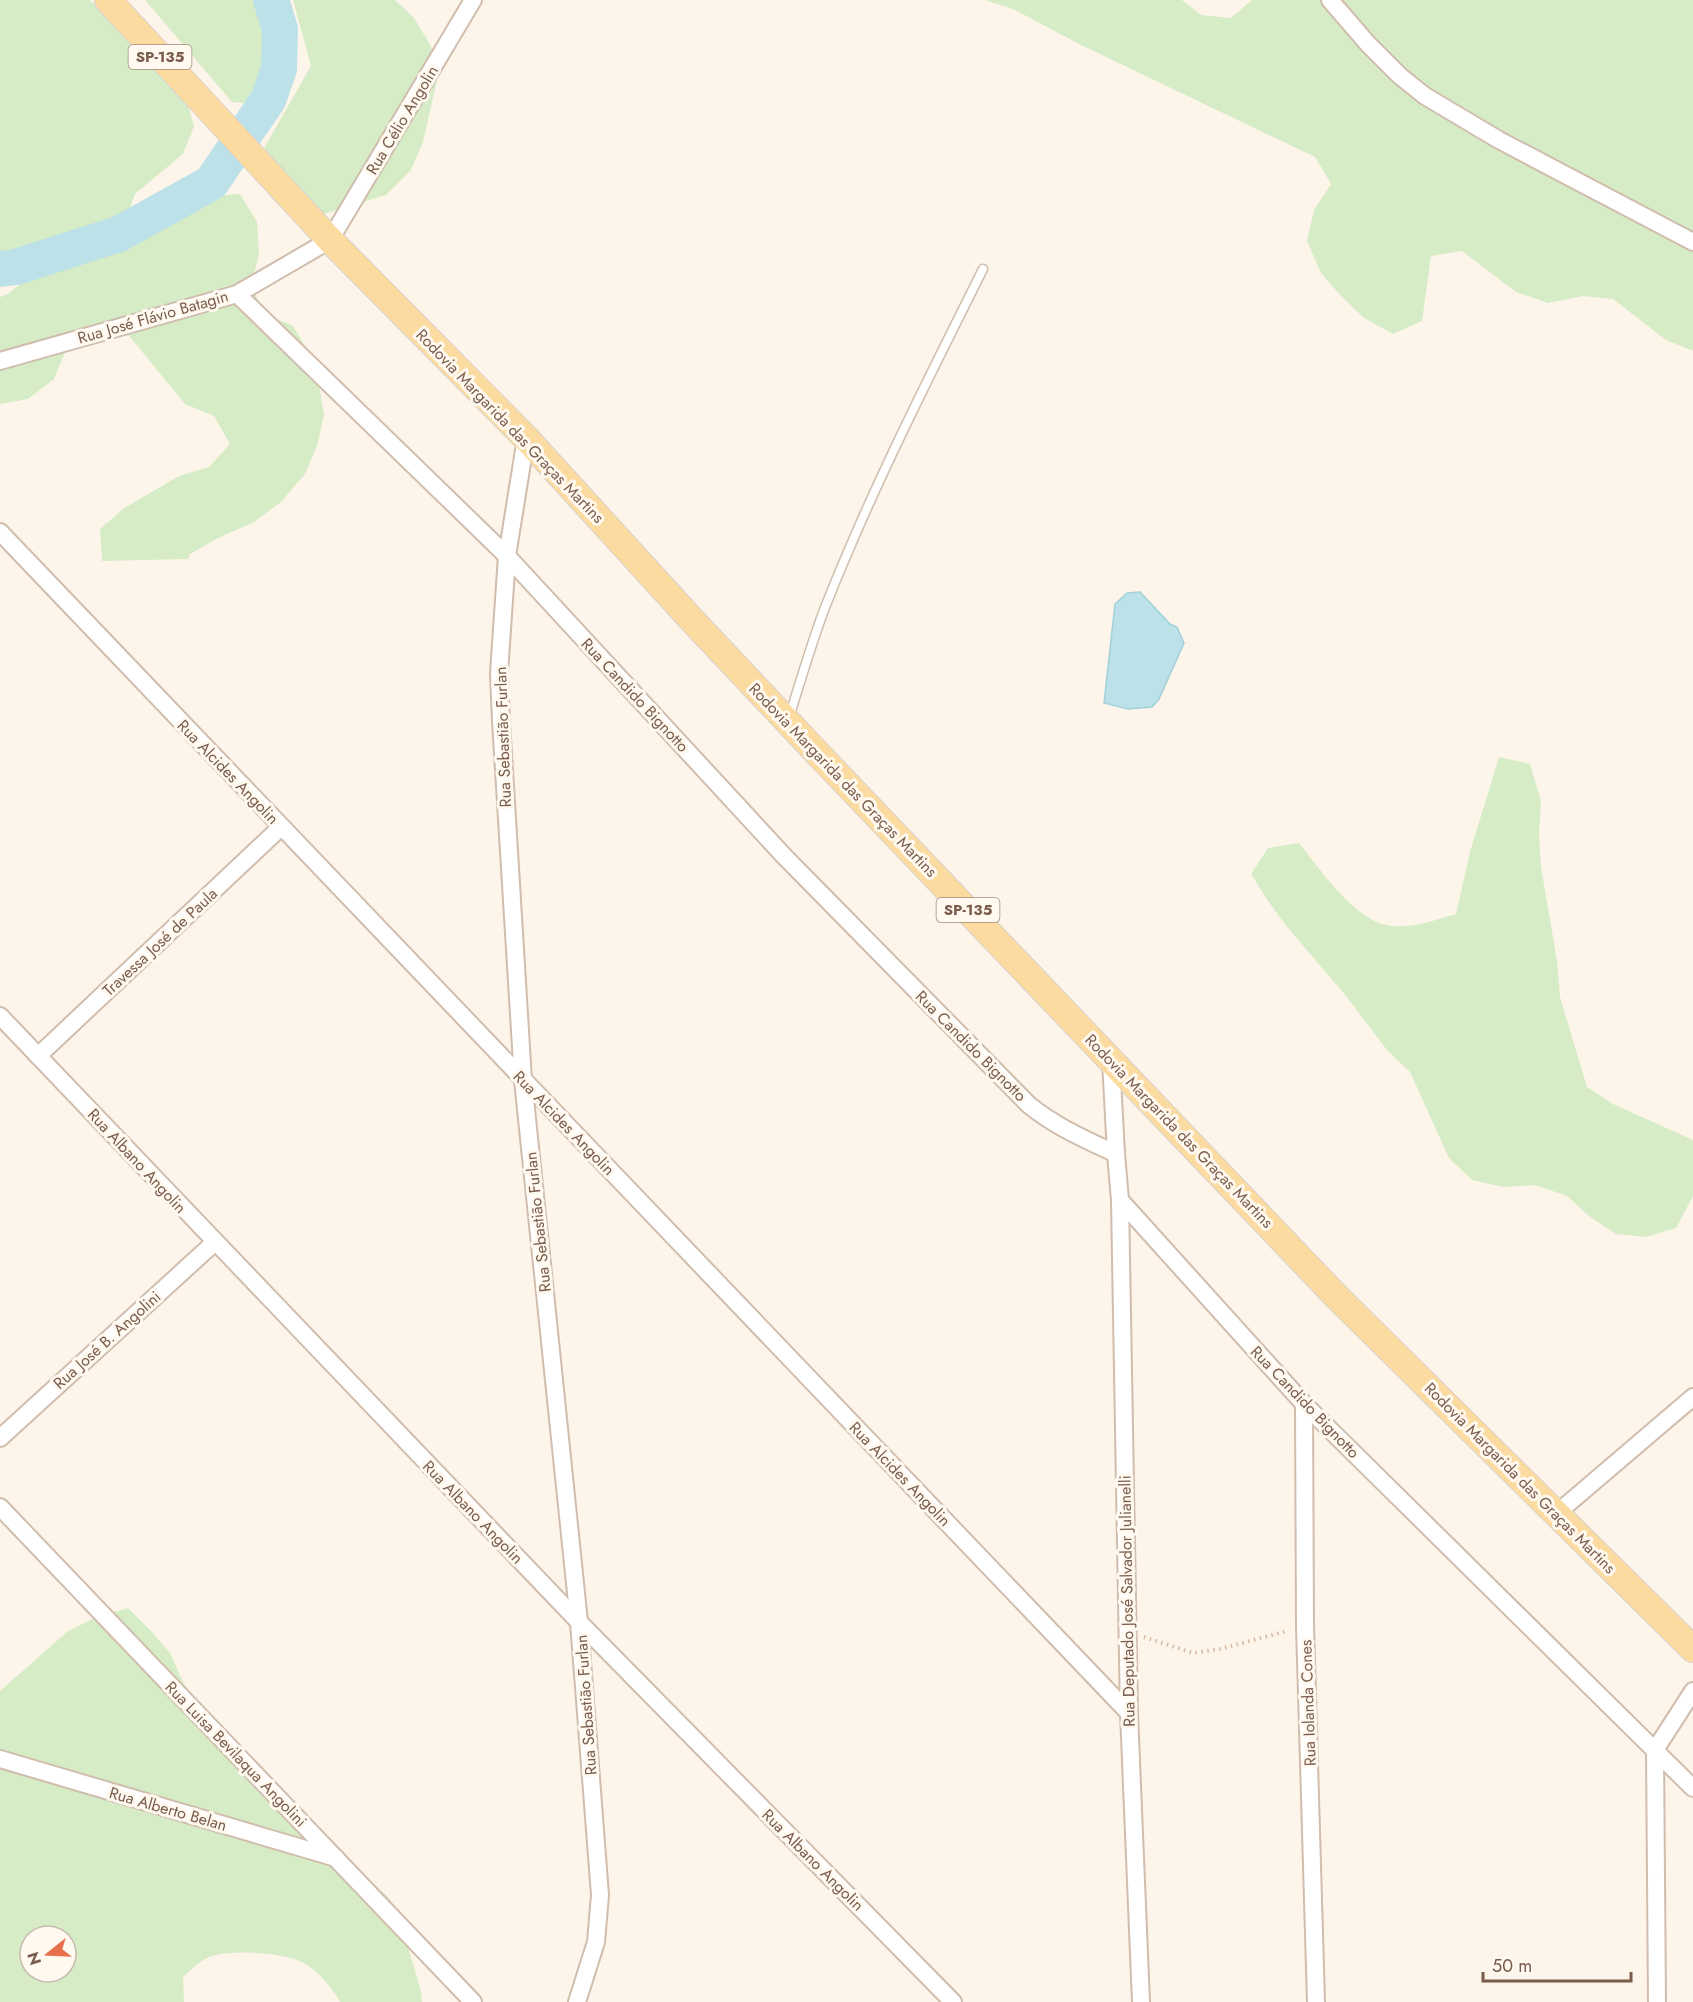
<svg xmlns="http://www.w3.org/2000/svg" width="1693" height="2002" font-family="Jost,sans-serif">
	<rect width="100%" height="100%" fill="#fdf5e9"/>
	<g fill="#d5ecc6" fill-rule="evenodd">
		<path d="M0,0H89L121,21L184,92L194,126L183,154L135,194L121,231C144,225 156,216 176,206C196,196 218,195 240,194L257,222L259,254L251,285L265,314L293,326L310,354L319,384L324,415L317,446L305,474L281,502L254,522L218,538L190,554L188,559L102,561L100,529L123,509L179,476L209,467L230,444L214,416L185,404L126,332L66,350L54,379L28,399L0,404V297L8,294L31,275L60,262L89,244L16,267L0,269Z"/>
		<polygon points="145,0 258,0 284,82 262,105 232,102"/>
		<polygon points="293,0 395,0 414,18 431,46 437,80 423,142 411,170 386,195 300,221 263,150 311,66"/>
		<polygon points="985,0 1182,0 1201,15 1231,18 1252,0 1693,0 1693,351 1666,340 1613,299 1583,296 1548,303 1516,292 1462,251 1431,256 1422,321 1393,334 1364,318 1341,296 1321,273 1307,241 1314,210 1331,184 1315,157 1079,44 1015,10"/>
		<path d="M1499,757L1530,764L1541,801L1539,835L1541,867L1557,961L1560,997L1587,1087L1613,1104L1693,1140V1196L1676,1228L1646,1237L1616,1234L1590,1217L1567,1196L1535,1185L1503,1187L1472,1180L1449,1158L1410,1072L1387,1050L1346,996L1288,928L1268,901L1251,874L1268,848L1299,843C1320,869 1356,923 1392,926C1414,928 1435,920 1456,914L1470,852Z"/>
		<path d="M128,1608L150,1630L170,1653L183,1682L199,1709L342,1855L389,1898L402,1927L421,1991L422,2002H340C331,1986 319,1971 302,1962C283,1952 224,1948 205,1959C197,1963 190,1971 183,1977L184,2002H0V1691L68,1631L97,1617ZM30,1936H66V1972H30Z"/>
	</g>
	<polygon fill="#bce1e8" stroke="#a2d1da" stroke-width="1.5" points="1140,592 1170,624 1177,627 1184,643 1159,699 1152,707 1128,709 1104,703 1115,604 1127,593"/>
	<g fill="none" stroke-linecap="round" stroke-linejoin="round">
		<polyline stroke="#bce1e8" stroke-width="36" points="0,269 16,267 119,234 211,183 268,100 279,69 280,29 271,0"/>
		<g stroke="#d0bdad" stroke-width="11">
			<path id="lane" d="M789,718C800,682 811,645 824,610C870,493 927,381 983,269"/>
		</g>
		<g stroke="#d0bdad" stroke-width="20">
			<g id="street">
				<polyline points="1330,0 1368,44 1400,76 1425,96 1499,140 1693,242"/>
				<path d="M237,294L507,556L784,856L1029,1105C1056,1127 1085,1139 1116,1154L1120,1200L1129,1713L1141,2002"/>
				<polyline points="0,361 237,294 330,240 473,0"/>
				<polyline points="526,438 507,556 499,673 501,721 523,1080 579,1622 600,1895 596,1942 577,2002"/>
				<polyline points="0,532 1129,1713"/>
				<polyline points="0,1016 579,1622 953,2002"/>
				<polyline points="38,1056 281,827"/>
				<polyline points="1111,1060 1116,1154"/>
				<polyline points="1120,1200 1304,1404 1693,1788"/>
				<polyline points="1304,1404 1305,1626 1316,2002"/>
				<polyline points="0,1438 215,1242"/>
				<polyline points="0,1507 473,2002"/>
				<polyline points="1556,1514 1693,1397"/>
				<polyline points="0,1759 336,1858"/>
				<polyline points="1657,2002 1655,1750 1693,1691"/>
			</g>
		</g>
		<g stroke="#d9d1cd" stroke-width="28">
			<polyline id="primary" points="108,0 330,240 526,438 691,619 820,756 1336,1296 1693,1649"/>
		</g>
		<polyline stroke="#d9b8a2" stroke-width="4" stroke-dasharray="1.5 4.5" stroke-linecap="butt" points="1144,1637 1193,1653 1220,1649 1287,1631"/>
		<use href="#lane" stroke="#fff" stroke-width="8"/>
		<use href="#street" stroke="#fff" stroke-width="16"/>
		<use href="#primary" stroke="#fcdba1" stroke-width="26"/>
	</g>
	<g text-anchor="middle" dominant-baseline="central" stroke-width="6" stroke-linejoin="round" paint-order="stroke">
		<g fill="#fff9f0" stroke="#a18b7c" stroke-width="1.5">
			<rect x="128.5" y="45" width="63" height="24" rx="4.5"/>
			<rect x="936.5" y="898" width="63" height="24" rx="4.5"/>
		</g>
		<g font-size="15" font-weight="bold" fill="#795c4b">
			<text x="160" y="57">SP-135</text>
			<text x="968" y="910">SP-135</text>
		</g>
		<g font-size="16" fill="#795c4b" stroke="#fff9f0">
			<text transform="translate(402 120) rotate(-59)">Rua Célio Angolin</text>
			<text transform="translate(153 317) rotate(-16)">Rua José Flávio Batagin</text>
			<text transform="translate(510 426) rotate(46)">Rodovia Margarida das Graças Martins</text>
			<text transform="translate(635 695) rotate(47)">Rua Candido Bignotto</text>
			<text transform="translate(503 737) rotate(-92)">Rua Sebastião Furlan</text>
			<text transform="translate(228 772) rotate(46)">Rua Alcides Angolin</text>
			<text transform="translate(843 780) rotate(46)">Rodovia Margarida das Graças Martins</text>
			<text transform="translate(160 942) rotate(-43)">Travessa José de Paula</text>
			<text transform="translate(971 1046) rotate(45)">Rua Candido Bignotto</text>
			<text transform="translate(564 1123) rotate(46)">Rua Alcides Angolin</text>
			<text transform="translate(1179 1131) rotate(46)">Rodovia Margarida das Graças Martins</text>
			<text transform="translate(137 1161) rotate(47)">Rua Albano Angolin</text>
			<text transform="translate(538 1222) rotate(-96)">Rua Sebastião Furlan</text>
			<text transform="translate(107 1340) rotate(-42)">Rua José B. Angolini</text>
			<text transform="translate(1305 1402) rotate(46)">Rua Candido Bignotto</text>
			<text transform="translate(900 1474) rotate(46)">Rua Alcides Angolin</text>
			<text transform="translate(1520 1478) rotate(45)">Rodovia Margarida das Graças Martins</text>
			<text transform="translate(473 1512) rotate(46)">Rua Albano Angolin</text>
			<text transform="translate(1127 1601) rotate(-91)">Rua Deputado José Salvador Julianelli</text>
			<text transform="translate(1308 1703) rotate(-92)">Rua Iolanda Cones</text>
			<text transform="translate(586 1705) rotate(-94)">Rua Sebastião Furlan</text>
			<text transform="translate(236 1754) rotate(46)">Rua Luisa Bevilaqua Angolini</text>
			<text transform="translate(168 1809) rotate(16)">Rua Alberto Belan</text>
			<text transform="translate(813 1860) rotate(45)">Rua Albano Angolin</text>
		</g>
	</g>
	<g transform="translate(48 1954) rotate(252)"><circle r="28" fill="#fff9f0" stroke="#c9baae" stroke-width="1.5"/>
	<path d="M0-4.5L10 22L0 15L-10 22Z" fill="#e8704d"/>
	<text y="-9" font-size="16" font-weight="bold" text-anchor="middle" fill="#795c4b">N</text>
	</g>
	<path d="M1483 1972v9h148v-9" fill="none" stroke="#795c4b" stroke-width="3"/>
	<text x="1492" y="1972" font-size="18" fill="#795c4b" stroke="#fff9f0" stroke-width="4.5" paint-order="stroke">50 m</text>
</svg>
